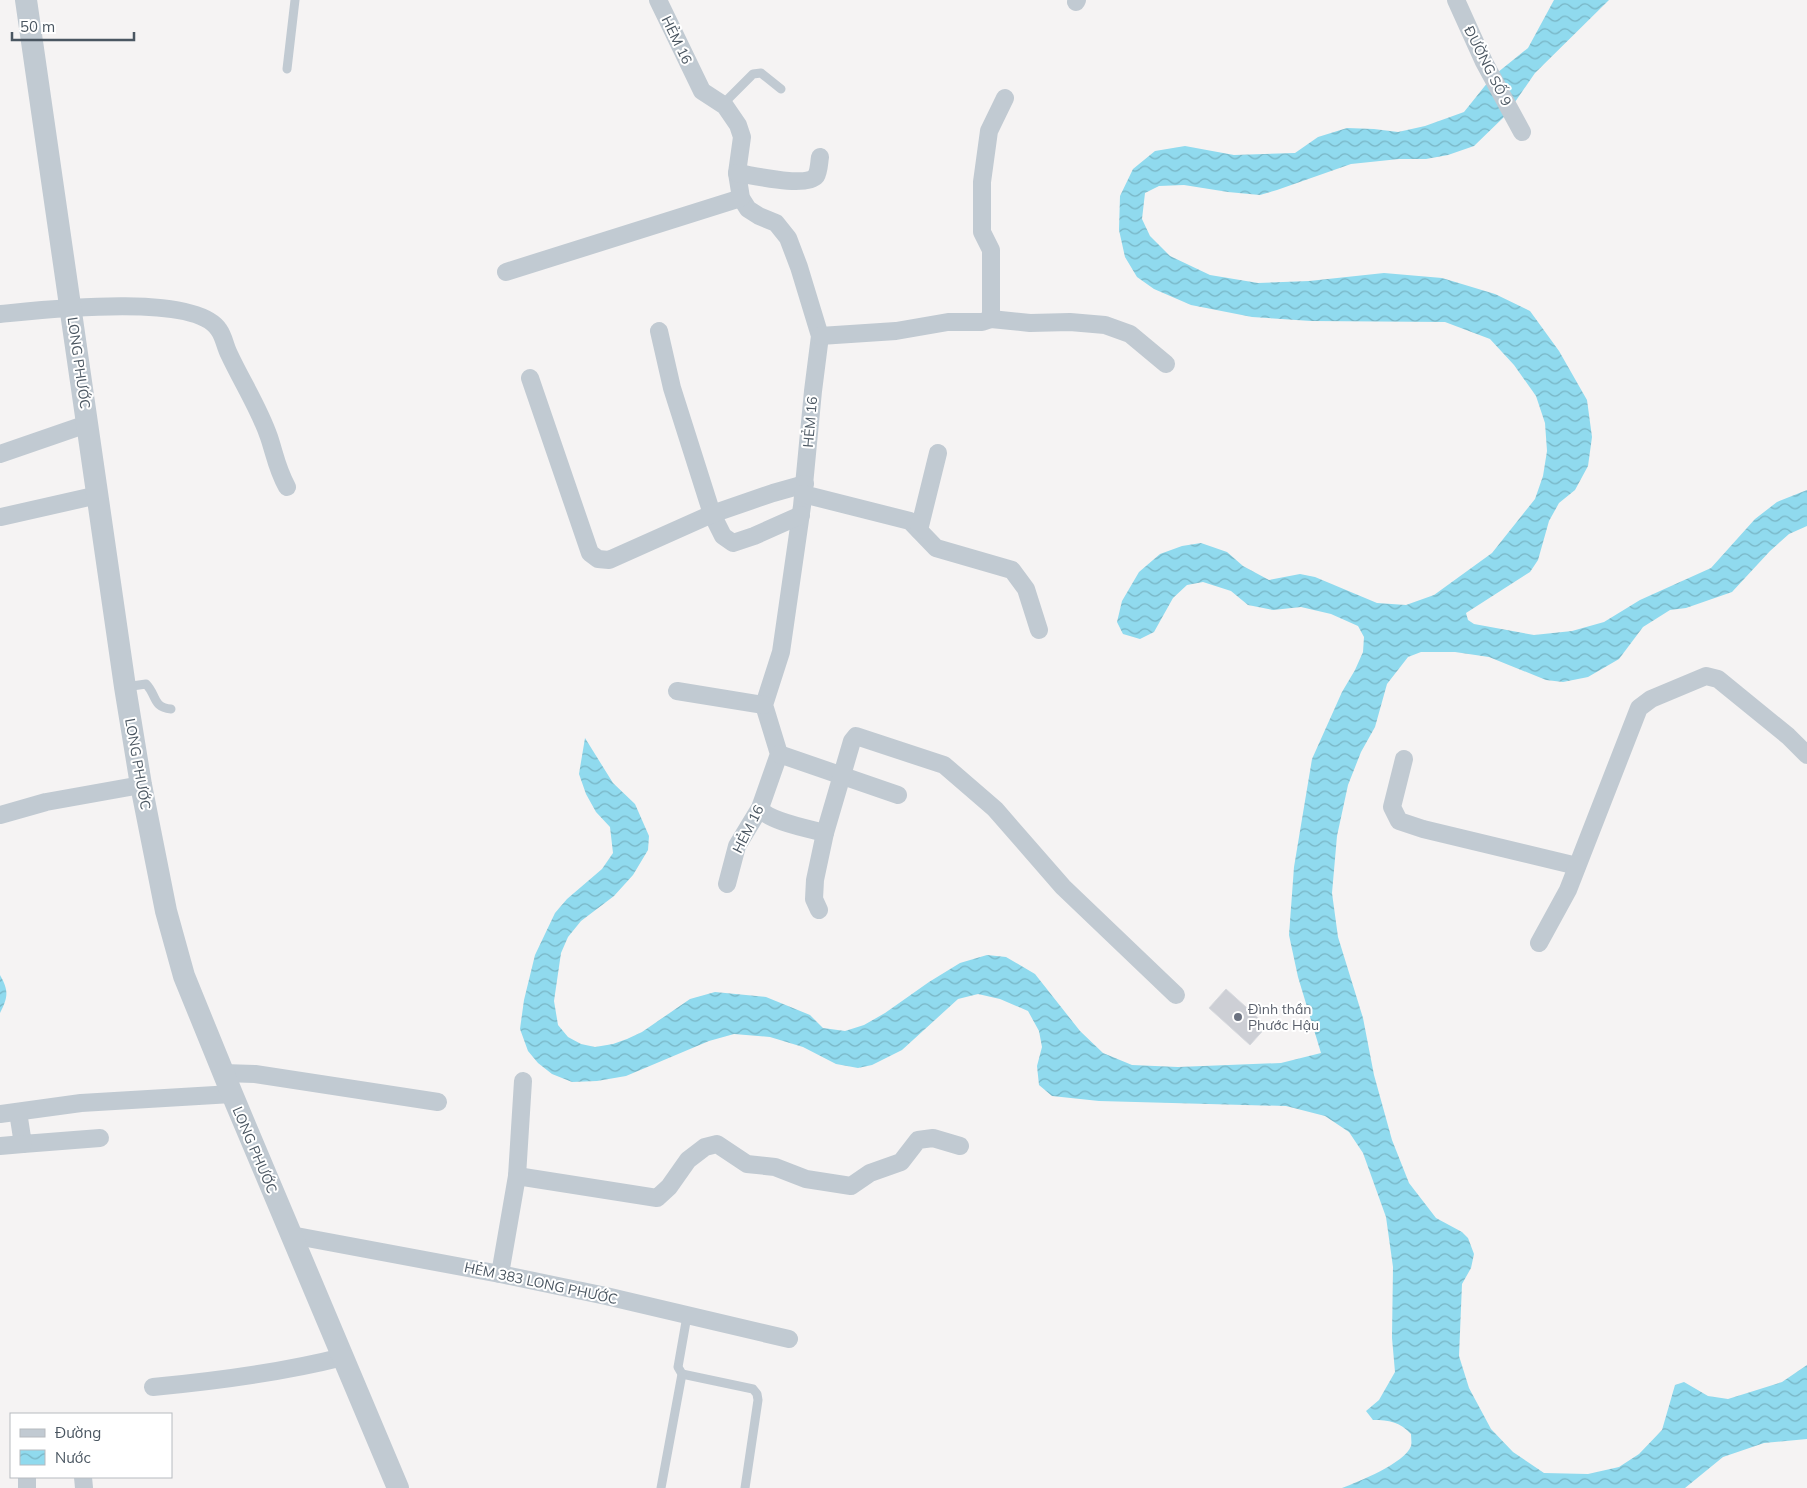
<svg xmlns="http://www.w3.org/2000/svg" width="1807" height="1488" font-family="Mulish,sans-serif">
	<defs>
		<pattern id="water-waves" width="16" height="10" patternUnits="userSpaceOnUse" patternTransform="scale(1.25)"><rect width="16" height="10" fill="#90daee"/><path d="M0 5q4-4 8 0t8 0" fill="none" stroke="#78b4c4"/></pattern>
	</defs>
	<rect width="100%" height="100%" fill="#f5f3f3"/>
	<g fill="url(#water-waves)">
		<path d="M1554,0H1609L1535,73L1506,115L1474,146L1448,155L1426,159H1399L1351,164L1277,190L1260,195L1228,192L1184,185L1159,186L1145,193L1142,219L1150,236L1170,256L1210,275L1258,283L1309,281L1384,273L1442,278L1495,294L1530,311L1559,351L1587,400L1592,437L1588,466L1575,490L1559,503L1549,521L1538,560L1530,572L1466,613L1468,620L1474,624L1534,635L1572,631L1604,622L1640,600L1711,568L1755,519L1777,502L1807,490V526L1789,534L1770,551L1732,592L1686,608L1670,610L1643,627L1619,659L1588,677L1563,682L1546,680L1489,657L1455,652H1421L1408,657L1387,684L1375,727L1361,752L1348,785L1337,836L1332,893L1338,937L1363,1018L1374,1075L1392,1140L1409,1183L1436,1218L1462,1232L1468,1238L1474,1254L1471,1268L1462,1284L1459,1356L1469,1388L1491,1429L1513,1452L1544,1473L1588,1474L1619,1467L1639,1454L1662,1430L1675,1385L1684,1382L1708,1396L1728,1399L1782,1382L1807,1365V1439L1764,1443L1723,1457L1685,1488H1342C1358,1482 1405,1463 1411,1446C1412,1443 1411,1438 1411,1434C1400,1422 1389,1420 1373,1420L1366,1411L1379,1400L1395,1372L1392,1338L1393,1267L1386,1217L1363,1153L1349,1132L1325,1116L1286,1106L1099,1101L1052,1096L1039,1085L1037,1066L1042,1047L1039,1031L1028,1011L1000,999L978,994L958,999L902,1050L872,1065L858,1068L836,1064L803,1047L770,1037L734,1034L709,1041L626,1076L597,1081L572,1082L552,1074L538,1063L528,1051L520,1029L524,1000L535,955L555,913L567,899L602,869L613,853L610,827L596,812L586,794L579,774L585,738L613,783L635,804L649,836L648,850L633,875L614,896L581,921L568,937L561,953L554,1001L558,1025L568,1037L581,1044L595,1047L613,1044L627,1039L642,1032L690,999L715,992L766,997L810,1015L823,1028L845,1031L864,1025L885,1013L929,982L960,963L987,955L1006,957L1035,974L1080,1031L1103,1053L1132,1065L1178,1067L1281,1063L1321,1053L1298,977L1289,935L1294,867L1312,759L1342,692L1355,670L1363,652L1364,637L1358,626L1331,614L1301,607L1273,610L1248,605L1231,591L1203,582L1187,585L1173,598L1154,632L1140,639L1123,634L1117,622L1122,601L1139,572L1160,554L1182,546L1201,543L1227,552L1243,566L1269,580L1300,574L1315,577L1377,603L1406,605L1434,595L1492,553L1535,499L1543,476L1547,451L1545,423L1536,396L1514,365L1490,339L1445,322L1311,321L1252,317L1191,305L1154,289L1137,277L1125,257L1119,230L1120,196L1133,169L1155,151L1185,146L1234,155L1295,153L1318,137L1347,128L1374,129L1398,132L1425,126L1464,112L1492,77L1528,48Z"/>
		<path d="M0,975C9,991 8,997 0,1013Z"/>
	</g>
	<polygon fill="#cdcfd5" stroke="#d7d9de" points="1226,989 1267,1026 1250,1045 1209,1008"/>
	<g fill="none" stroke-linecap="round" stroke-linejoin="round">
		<g stroke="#c1cad2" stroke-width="9">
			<polyline points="287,69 295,0"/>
			<polyline points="722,105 753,74 761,73 781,89"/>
			<path d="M125,687L146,684C157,695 152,707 171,709"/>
			<polyline points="682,1374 753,1389 757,1394 758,1400 745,1488"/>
			<polyline points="661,1488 682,1374 678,1367 687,1316"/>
		</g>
		<g stroke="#c1cad2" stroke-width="18">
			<polyline points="658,0 702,91 725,106 738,125 742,137 737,173 741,198 748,209 759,216 776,223 788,238 799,267 820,336 813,391 802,506 781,652 764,705 779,754 760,808 737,846 727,884"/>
			<polyline points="1456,0 1484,62 1522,132"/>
			<polyline points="1076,2 1077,0"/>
			<path d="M737,173C752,175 806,188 816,176C819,171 819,163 820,157"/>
			<polyline points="506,272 741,198"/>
			<path d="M0,314C42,310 195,292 219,330C224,337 225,346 229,354C242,382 259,408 269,437C275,455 277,469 287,487"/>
			<polyline points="991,319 1030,323 1070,322 1105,325 1130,334 1166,364"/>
			<polyline points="659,331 672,388 712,514 723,536 733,543 754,536 801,515"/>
			<polyline points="820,336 896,331 948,322 982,322 991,319 991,250 982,232 982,182 989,131 1005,98"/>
			<polyline points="530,378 590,553 598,559 609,560 712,514 773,493 805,484"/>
			<polyline points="0,454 87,424"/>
			<polyline points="803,494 910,521 936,548 1012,570 1026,589 1039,630"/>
			<polyline points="1,517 98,495"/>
			<polyline points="919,530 938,453"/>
			<polyline points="677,691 764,705"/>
			<polyline points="779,754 898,795"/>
			<polyline points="1404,759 1392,807 1399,821 1423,829 1577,866"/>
			<path d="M760,808C767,821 810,829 825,833"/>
			<polyline points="0,815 46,802 141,785"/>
			<polyline points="819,910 814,899 815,880 825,833 852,741 856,736 944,765 995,809 1063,887 1176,995"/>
			<polyline points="1539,943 1568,890 1639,708 1651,699 1706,676 1718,679 1788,736 1807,755"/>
			<polyline points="223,1073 255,1074 438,1102"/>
			<polyline points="18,1112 23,1144 100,1138"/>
			<polyline points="0,1114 81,1103 232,1094"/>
			<polyline points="0,1146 23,1144"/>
			<polyline points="517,1176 657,1198 669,1187 688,1160 705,1147 717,1144 747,1164 775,1167 806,1179 851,1186 870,1173 901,1162 918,1140 933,1138 960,1146"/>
			<polyline points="291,1235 500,1274 606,1296 789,1339"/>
			<polyline points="500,1274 517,1176 523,1081"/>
			<path d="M153,1387C217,1381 280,1373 343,1357"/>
			<polyline points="27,1477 27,1488"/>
			<polyline points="83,1477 84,1488"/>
		</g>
		<polyline stroke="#c1cad2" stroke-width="22" points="26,0 125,687 141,785 166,911 184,976 232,1094 398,1488"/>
	</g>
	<circle fill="#6b7280" stroke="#fff" stroke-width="2" cx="1238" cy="1017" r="5"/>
	<g text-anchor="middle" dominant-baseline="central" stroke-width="4" stroke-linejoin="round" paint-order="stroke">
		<g font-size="14" fill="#4a5661" stroke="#fff">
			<text transform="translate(677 40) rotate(64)">HẺM 16</text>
			<text transform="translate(1488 66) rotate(63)">ĐƯỜNG SỐ 9</text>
			<text transform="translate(79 363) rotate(82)">LONG PHƯỚC</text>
			<text transform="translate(810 422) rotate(-85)">HẺM 16</text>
			<text transform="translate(138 764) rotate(80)">LONG PHƯỚC</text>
			<text transform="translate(748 829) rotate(-63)">HẺM 16</text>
			<text transform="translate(255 1150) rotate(67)">LONG PHƯỚC</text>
			<text transform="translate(541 1283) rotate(12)">HẺM 383 LONG PHƯỚC</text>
		</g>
		<g font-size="14" fill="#5b616d" stroke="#fff" text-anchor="start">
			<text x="1248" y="1009">Đình thần<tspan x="1248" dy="16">Phước Hậu</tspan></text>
		</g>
	</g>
	<rect x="10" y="1413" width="162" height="65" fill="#ffffff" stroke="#b7bbc0"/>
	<rect x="20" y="1429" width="25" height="8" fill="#c1cad2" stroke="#b7bbc0"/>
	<text x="55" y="1438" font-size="15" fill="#4a5661">Đường</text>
	<rect x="20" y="1450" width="25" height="15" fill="url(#water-waves)" stroke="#b7bbc0"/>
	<text x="55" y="1463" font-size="15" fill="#4a5661">Nước</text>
	<path d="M12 32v8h122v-8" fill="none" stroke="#4a5661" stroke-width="2.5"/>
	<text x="20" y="32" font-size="15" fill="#4a5661" stroke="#ffffff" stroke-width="4" paint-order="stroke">50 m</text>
</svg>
